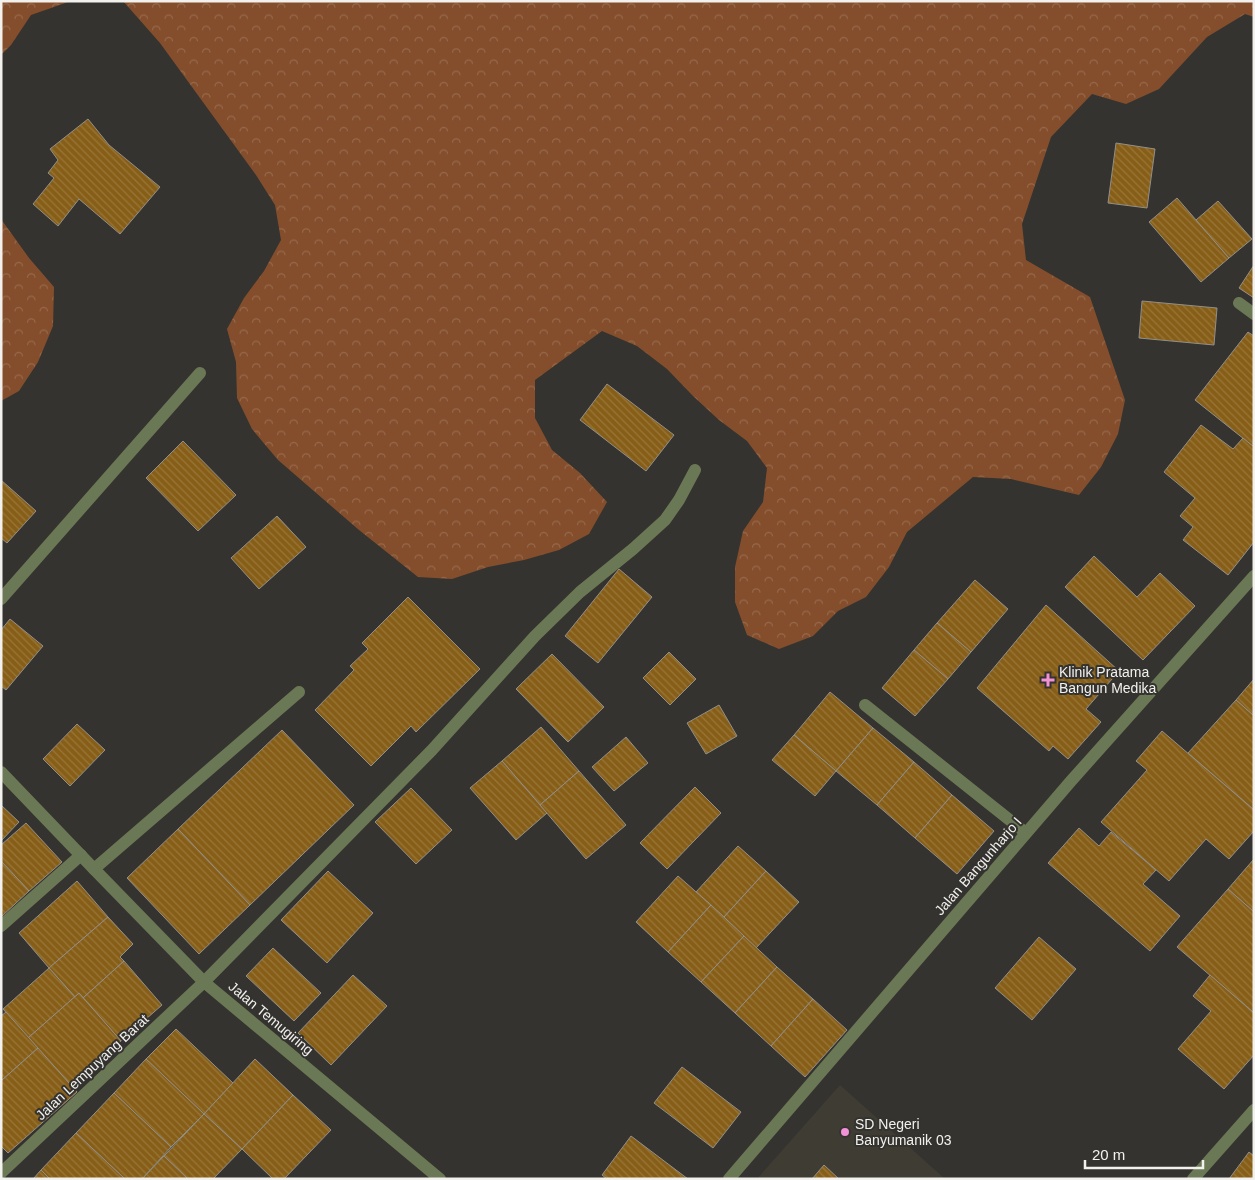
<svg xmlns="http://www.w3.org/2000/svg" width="1255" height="1180" font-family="Helvetica,sans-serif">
	<defs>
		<pattern id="forest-crowns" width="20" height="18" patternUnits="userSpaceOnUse" patternTransform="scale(1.25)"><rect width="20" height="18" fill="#844e2c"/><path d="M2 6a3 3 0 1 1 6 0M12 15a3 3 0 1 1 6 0" fill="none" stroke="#96684b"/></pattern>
		<pattern id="building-back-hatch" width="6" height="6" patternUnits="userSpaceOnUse" patternTransform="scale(1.25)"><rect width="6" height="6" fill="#875e17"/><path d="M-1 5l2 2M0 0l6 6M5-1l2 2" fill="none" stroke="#987639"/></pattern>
	</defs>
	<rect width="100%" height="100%" fill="#34332f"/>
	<polygon fill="#3f3d33" points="840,1085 945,1179 757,1179"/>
	<g fill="url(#forest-crowns)">
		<polygon points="1,1 71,1 31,15 11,45 1,55"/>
		<polygon points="123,1 1254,1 1254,17 1245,14 1207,37 1159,89 1126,104 1092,94 1051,137 1022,224 1026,260 1090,297 1125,400 1118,434 1101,467 1079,495 1011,479 973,477 907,532 889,567 866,597 838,611 813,636 779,649 747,635 735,602 735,567 743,531 763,502 767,468 747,441 719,420 693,396 667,369 637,346 602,331 535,380 535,418 552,450 580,473 607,502 589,534 559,550 524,560 488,567 452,579 418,577 359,530 278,460 252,429 237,398 236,362 227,329 244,298 264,271 281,240 275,205 256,175 160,43"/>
		<polygon points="1,219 29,258 54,287 53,326 38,362 19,391 1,401"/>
	</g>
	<g fill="url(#building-back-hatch)" stroke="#928f8a">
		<polygon points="88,119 109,145 160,187 120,234 79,199 58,226 33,204 54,178 48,173 58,160 50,149"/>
		<polygon points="1116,143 1155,149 1147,208 1108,203"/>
		<polygon points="1177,198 1229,258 1201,282 1149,222"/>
		<polygon points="1218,201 1252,239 1229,258 1196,220"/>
		<polygon points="1254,265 1254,298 1239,288"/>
		<polygon points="1142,301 1217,308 1214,345 1139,338"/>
		<polygon points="1248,332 1254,336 1254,447 1195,400"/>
		<polygon points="607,384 674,435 646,471 580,420"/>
		<polygon points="1201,425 1233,449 1243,438 1254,447 1254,542 1228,575 1183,540 1193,527 1180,516 1195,498 1164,472"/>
		<polygon points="183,441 236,495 198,531 146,478"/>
		<polygon points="1,480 36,511 7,543 1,538"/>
		<polygon points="277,516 306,547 259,589 231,558"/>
		<polygon points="1094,556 1137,597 1160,573 1195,606 1143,660 1065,587"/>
		<polygon points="619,569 652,597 598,663 565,636"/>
		<polygon points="975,580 1008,609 971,652 937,623"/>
		<polygon points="408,597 480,669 416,732 411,726 371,766 315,710 354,670 350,666 368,649 362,643"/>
		<polygon points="1046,605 1119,671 1086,709 1101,722 1068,759 1053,746 1049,751 977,688"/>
		<polygon points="10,619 43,646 6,690 1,686 1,630"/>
		<polygon points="937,623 971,652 948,679 914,650"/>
		<polygon points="914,650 948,679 915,716 882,688"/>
		<polygon points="669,652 696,679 670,705 643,678"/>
		<polygon points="552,654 604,707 568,742 516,689"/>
		<polygon points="1254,679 1254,716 1236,700"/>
		<polygon points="830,692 873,728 836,771 794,735"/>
		<polygon points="1236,700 1254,716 1254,810 1188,753"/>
		<polygon points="719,705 737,736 706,754 687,723"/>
		<polygon points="77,724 105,750 70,786 43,759"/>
		<polygon points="541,727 579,771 540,805 502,761"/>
		<polygon points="873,728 914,762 877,805 836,771"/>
		<polygon points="282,730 354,805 250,905 178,829"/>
		<polygon points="1162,731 1254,810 1254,831 1229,859 1206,839 1169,881 1101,822 1147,770 1136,761"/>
		<polygon points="794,735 836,771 815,796 772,760"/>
		<polygon points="626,737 648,763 614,791 592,767"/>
		<polygon points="502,761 547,813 516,840 470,788"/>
		<polygon points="914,762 952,795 915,838 877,805"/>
		<polygon points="579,771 626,825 586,859 540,805"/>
		<polygon points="695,787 721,813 667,869 640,843"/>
		<polygon points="411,788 452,830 416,864 375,822"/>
		<polygon points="952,795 994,831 957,874 915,838"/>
		<polygon points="1,805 19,822 1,841"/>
		<polygon points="26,823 62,862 29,891 1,861 1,845"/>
		<polygon points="1079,828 1099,846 1111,832 1156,870 1143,884 1180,916 1150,951 1048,863"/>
		<polygon points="178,829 250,905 199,954 127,878"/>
		<polygon points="738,846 766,871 724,917 696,892"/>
		<polygon points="1254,859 1254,912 1228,889"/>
		<polygon points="1,861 29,891 1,917"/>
		<polygon points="328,871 373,913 327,963 281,920"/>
		<polygon points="766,871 799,902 756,948 724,917"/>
		<polygon points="678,876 711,905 668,952 636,922"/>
		<polygon points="77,881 108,917 49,968 19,933"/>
		<polygon points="1228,889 1254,912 1254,1013 1177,947"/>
		<polygon points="711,905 744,936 701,982 668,952"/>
		<polygon points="108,917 133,944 120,957 124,961 83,998 79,993 75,997 49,968"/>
		<polygon points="744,936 777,967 735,1013 701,982"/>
		<polygon points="1039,937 1076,969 1032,1020 995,988"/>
		<polygon points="273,948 321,993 294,1021 246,976"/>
		<polygon points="124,961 162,1005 121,1041 83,998"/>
		<polygon points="777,967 813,999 771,1046 735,1013"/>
		<polygon points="49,968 75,997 28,1038 3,1009"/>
		<polygon points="353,975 387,1006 331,1065 298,1033"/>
		<polygon points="1210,975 1254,1013 1254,1055 1224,1089 1178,1049 1211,1011 1193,996"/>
		<polygon points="79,993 121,1041 71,1085 28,1038"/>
		<polygon points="813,999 847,1030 805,1077 771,1046"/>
		<polygon points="6,1012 38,1048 1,1081 1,1016"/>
		<polygon points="176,1029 233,1083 204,1114 146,1059"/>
		<polygon points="38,1048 77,1092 8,1153 1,1146 1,1081"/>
		<polygon points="146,1059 204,1114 171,1147 114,1093"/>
		<polygon points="255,1059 293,1095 242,1149 204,1114"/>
		<polygon points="682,1067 741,1112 713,1148 654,1103"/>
		<polygon points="114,1093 171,1147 142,1179 125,1179 76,1133"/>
		<polygon points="293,1095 331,1130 284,1179 273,1179 242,1149"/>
		<polygon points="204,1114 242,1149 213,1179 188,1179 164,1156"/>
		<polygon points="76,1133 125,1179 50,1179 41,1170"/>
		<polygon points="631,1136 688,1179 607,1179 602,1175"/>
		<polygon points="1249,1152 1254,1156 1254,1179 1229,1179"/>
		<polygon points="164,1156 188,1179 142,1179"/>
		<polygon points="824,1165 839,1179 812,1179"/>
		<polygon points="41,1170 50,1179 33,1179"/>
	</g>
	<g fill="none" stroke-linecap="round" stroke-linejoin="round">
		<polyline stroke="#6b7855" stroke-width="12" points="94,869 299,692"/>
		<g stroke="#6b7855" stroke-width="12">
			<polyline points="1239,303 1254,314"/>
			<polyline points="1,599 200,373"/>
			<polyline points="865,705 1026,833"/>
			<polyline points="1,772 94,869 204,982 440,1179"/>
			<polyline points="1,926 81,855"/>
			<polyline points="1,1173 204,982 432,750 535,636 580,592 633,549 665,520 679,500 695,470"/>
			<polyline points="729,1179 1071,781 1254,576"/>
			<polyline points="1193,1179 1254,1110"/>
		</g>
	</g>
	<g fill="#f391d6" stroke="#34332f" stroke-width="2">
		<path d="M1045.5 672.5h5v5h5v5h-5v5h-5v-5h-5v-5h5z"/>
		<circle cx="845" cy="1132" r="5"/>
	</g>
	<g text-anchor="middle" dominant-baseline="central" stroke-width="4" stroke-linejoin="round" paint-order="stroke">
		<g font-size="14" fill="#f2f1ee" stroke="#34332f" text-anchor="start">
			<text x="1059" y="672">Klinik Pratama<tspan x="1059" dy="16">Bangun Medika</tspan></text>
			<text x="855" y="1124">SD Negeri<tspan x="855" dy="16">Banyumanik 03</tspan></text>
		</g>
		<g font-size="14" fill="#f2f1ee" stroke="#34332f">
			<text transform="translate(978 866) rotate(-49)">Jalan Bangunharjo I</text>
			<text transform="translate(271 1018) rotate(40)">Jalan Temugiring</text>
			<text transform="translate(92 1067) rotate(-43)">Jalan Lempuyang Barat</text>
		</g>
	</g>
	<rect width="1255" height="1180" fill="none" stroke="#f2f1ee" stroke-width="5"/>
	<path d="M1085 1160v8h118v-8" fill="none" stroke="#f2f1ee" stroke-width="2.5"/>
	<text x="1092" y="1160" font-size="15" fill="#f2f1ee" stroke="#34332f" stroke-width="4" paint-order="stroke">20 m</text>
</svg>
